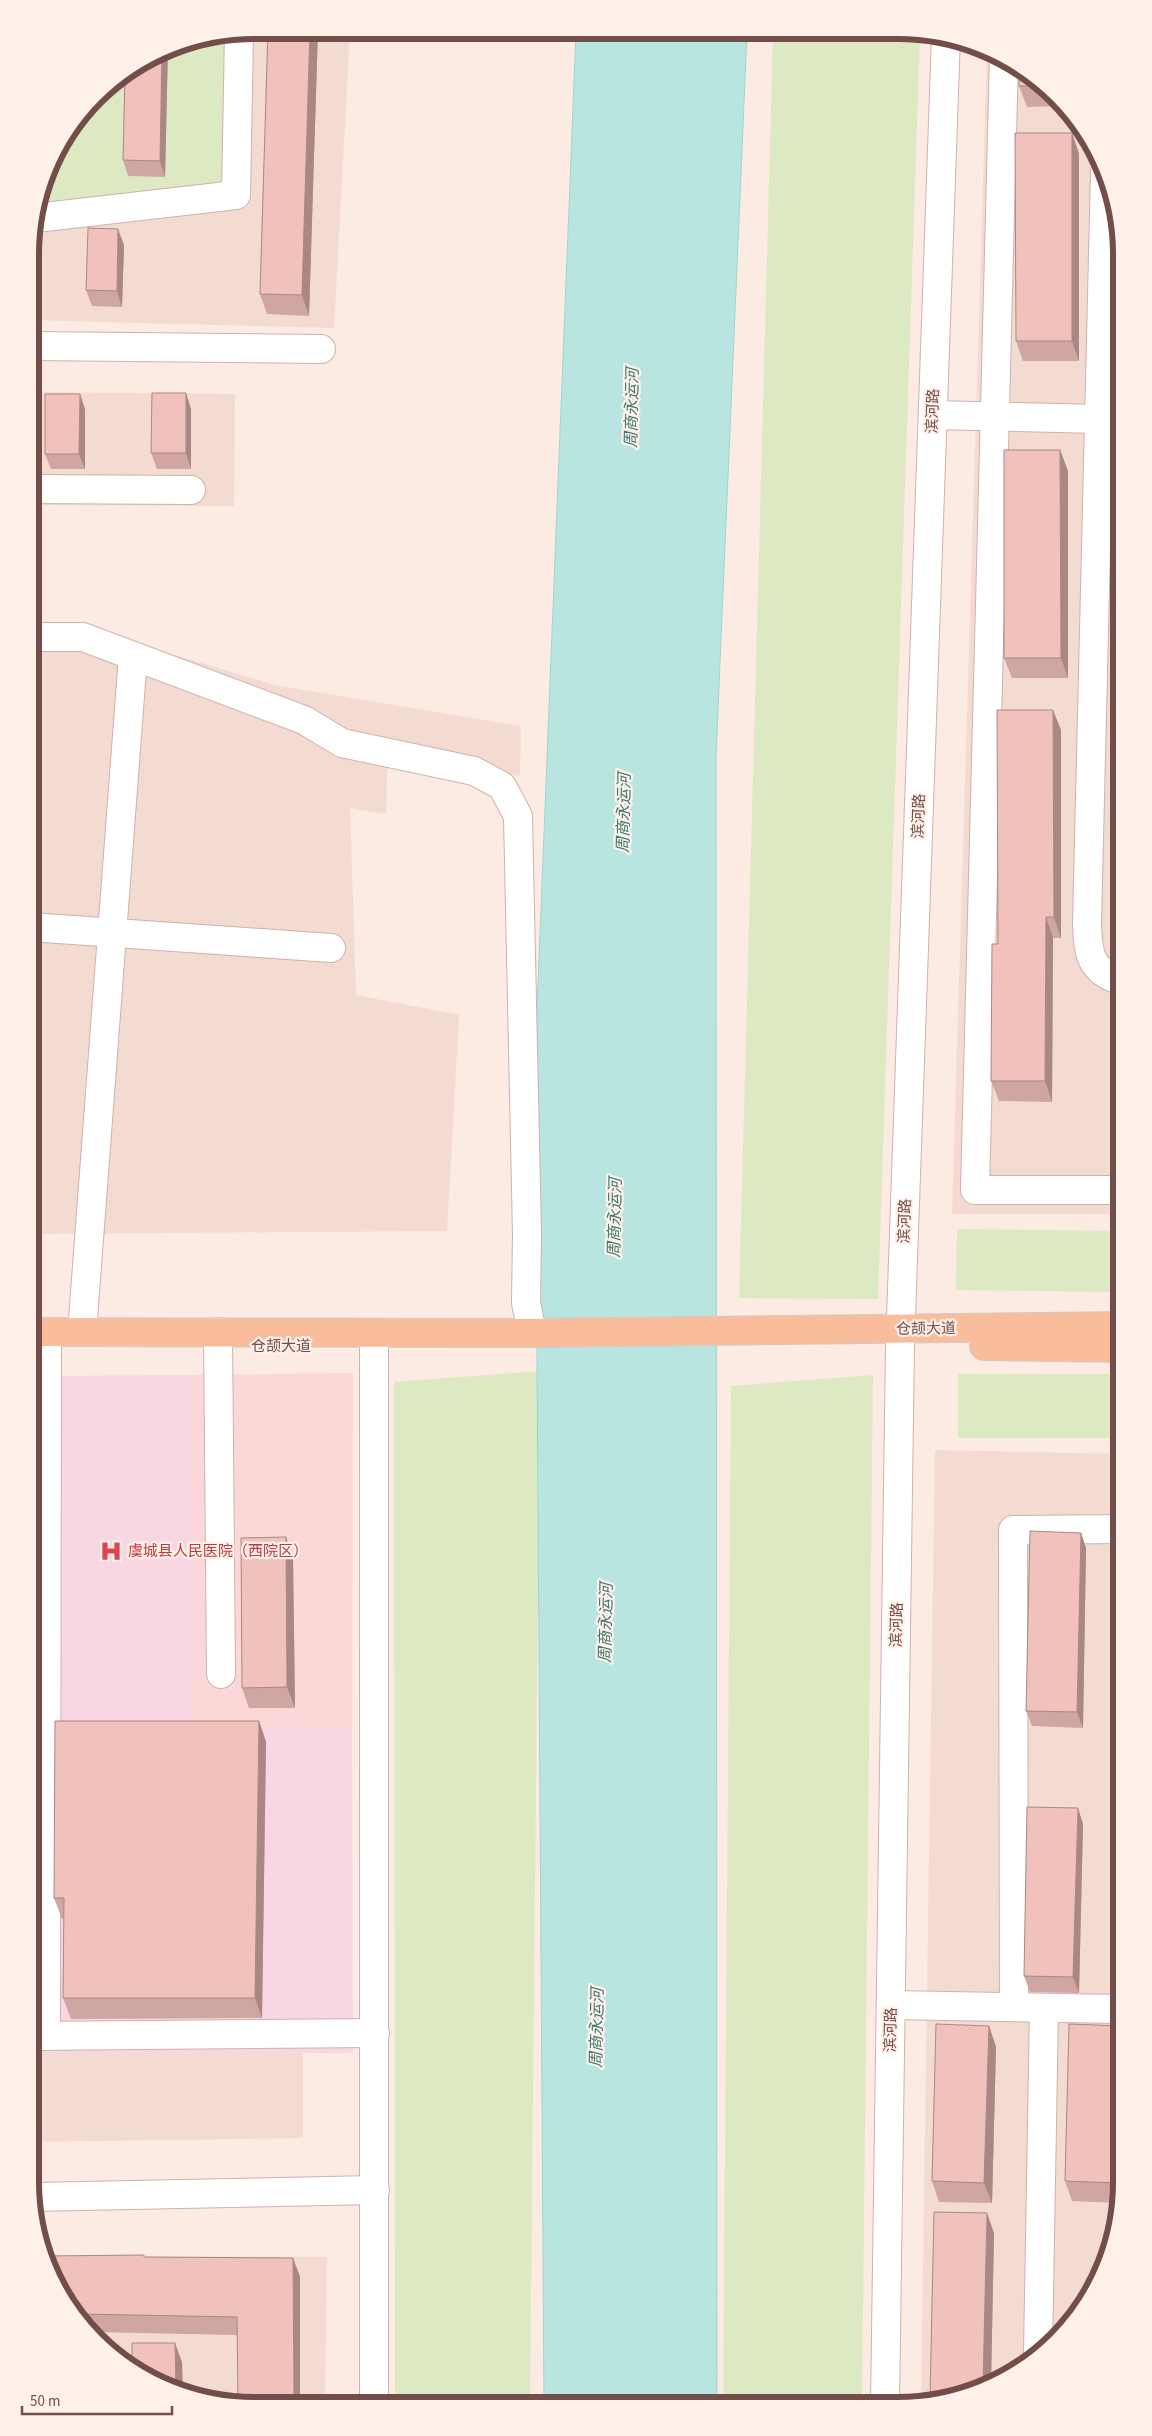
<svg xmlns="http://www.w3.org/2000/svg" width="1152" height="2436" font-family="'Source Sans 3','Noto Sans SC',sans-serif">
	<rect width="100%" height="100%" fill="#fcebe3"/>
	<g fill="#f3dbd1">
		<polygon points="254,30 350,31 334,328 30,320 31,239 53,154 106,86 168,47"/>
		<polygon points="987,50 998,53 1046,86 1092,142 1114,195 1122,254 1122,1214 952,1214"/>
		<polygon points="30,392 235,394 234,506 30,505"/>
		<polygon points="84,628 275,685 521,726 520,776 388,751 386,814 350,808 356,995 459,1015 447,1231 30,1234 30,629"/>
		<polygon points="935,1450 1122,1454 1121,2197 1105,2268 1076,2319 1022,2368 957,2398 921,2403"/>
		<polygon points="30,2053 303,2053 303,2138 30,2142"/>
		<polygon points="44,2256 327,2257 325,2402 210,2402 154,2383 106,2350 60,2294"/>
	</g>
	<polygon fill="#fcd7d7" points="353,1373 352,1728 193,1725 191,1375"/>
	<polygon fill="#f9d6e4" points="191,1375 193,1725 352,1728 353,2053 30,2053 30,1376"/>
	<g fill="#dde9c2">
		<polygon points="773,33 920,34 878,1299 739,1298"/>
		<polygon points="231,35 228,184 37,214 53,154 106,86 168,47"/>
		<polygon points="957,1229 1122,1231 1122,1292 956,1290"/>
		<polygon points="540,1371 530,2404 395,2403 394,1382"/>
		<rect x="958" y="1374" width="164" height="64"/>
		<polygon points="873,1375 862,2406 723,2405 731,1386"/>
	</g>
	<polygon fill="#b8e5df" stroke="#9ed6cf" points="576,32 747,33 716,756 717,2405 544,2404 535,1059"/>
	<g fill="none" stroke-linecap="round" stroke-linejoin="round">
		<g stroke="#cfb2ad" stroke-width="30">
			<g id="minor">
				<polyline points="1004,57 975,1190 1122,1190"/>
				<path d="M1105,172L1087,923C1088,953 1089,971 1122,981"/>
				<polyline points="36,218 236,195 239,33"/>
				<polyline points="30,346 321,349"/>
				<polyline points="933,415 1099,419"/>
				<polyline points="30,489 191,490"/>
				<polyline points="30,637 83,637 304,720 342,743 474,771 502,786 518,816 527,1235 526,1303 532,1333"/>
				<polyline points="30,927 331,948"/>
				<polyline points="82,1332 133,656"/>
				<polyline points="218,1332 221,1674"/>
				<polyline points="374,1333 374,2403"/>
				<polyline points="891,2005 1122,2009"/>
				<polyline points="1014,2007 1013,1530 1122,1529"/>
				<polyline points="30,2036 375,2033"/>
				<polyline points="46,2036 47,1332"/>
				<polyline points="32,2197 375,2190"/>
				<polyline points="1038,2354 1044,2008"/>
				<polyline points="885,2406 900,1346 946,36"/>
			</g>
		</g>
		<g stroke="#d5cac8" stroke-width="30">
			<g id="major">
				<polyline points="30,1332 532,1333 1122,1326"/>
				<polyline points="984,1346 1122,1348"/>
			</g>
		</g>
		<use href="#minor" stroke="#fff" stroke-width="28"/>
		<use href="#major" stroke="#f9bd9c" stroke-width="28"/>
	</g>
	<g fill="#cfa6a1">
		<polygon points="268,30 318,30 309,316 267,314 260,294"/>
		<polygon points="168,47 165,177 128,176 123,160"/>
		<polygon points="1019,86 1046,86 1063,106 1027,107"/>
		<polygon points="1072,133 1079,154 1079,361 1023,361 1016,341"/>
		<polygon points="124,245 122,307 92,306 86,290"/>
		<polygon points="85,409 85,469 51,469 45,454"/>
		<polygon points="191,409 191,469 157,469 151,453"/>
		<polygon points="1060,450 1068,471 1068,678 1012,678 1004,658"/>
		<polygon points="1061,730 1061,938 1053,938 1052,1102 999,1101 991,1081 998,944"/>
		<polygon points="1122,1529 1122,1725 1118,1725 1112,1709"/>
		<polygon points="1081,1533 1086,1548 1083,1728 1032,1726 1026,1711"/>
		<polygon points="286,1537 293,1558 295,1708 249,1708 242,1688"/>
		<polygon points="259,1721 266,1742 262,2018 71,2019 63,1998 64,1919 62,1919 54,1898"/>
		<polygon points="1122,1811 1122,1994 1120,1993 1115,1978"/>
		<polygon points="1083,1824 1079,1993 1030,1992 1024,1976"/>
		<polygon points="989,2026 996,2047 992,2203 939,2202 932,2181"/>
		<polygon points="1122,2026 1122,2197 1120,2203 1072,2201 1065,2181"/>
		<polygon points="994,2233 991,2383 957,2398 932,2402 930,2397"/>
		<polygon points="145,2257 293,2258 300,2277 237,2335 91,2332 60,2294"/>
	</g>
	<g fill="#a98783">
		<polygon points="310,30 318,30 309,316 302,295"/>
		<polygon points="168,47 165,177 160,161 162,51"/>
		<polygon points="1072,133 1079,154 1079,361 1072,341"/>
		<polygon points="118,229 124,245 122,307 117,291"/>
		<polygon points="186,393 191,409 191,469 186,453"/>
		<polygon points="80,394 85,409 85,469 79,454"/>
		<polygon points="1060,450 1068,471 1068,678 1061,658"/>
		<polygon points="1053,710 1061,730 1061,938 1054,917"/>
		<polygon points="1046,917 1053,938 1052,1102 1045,1081"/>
		<polygon points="1081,1533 1086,1548 1083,1728 1077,1712"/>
		<polygon points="286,1537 293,1558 295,1708 287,1687"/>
		<polygon points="259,1721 266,1742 262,2018 255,1998"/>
		<polygon points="1078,1808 1083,1824 1079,1993 1073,1977"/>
		<polygon points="989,2026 996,2047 992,2203 984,2183"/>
		<polygon points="1122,2036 1122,2194 1117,2183"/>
		<polygon points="987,2213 994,2233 991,2383 983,2386"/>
		<polygon points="293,2258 300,2277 300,2402 294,2402"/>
		<polygon points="81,2314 84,2324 81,2319"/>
		<polygon points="175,2343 182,2362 183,2392 176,2390"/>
	</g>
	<g fill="#f1c1bb" stroke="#a98783">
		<polygon points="268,30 310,30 302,295 260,294"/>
		<polygon points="162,51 160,161 123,160 125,74"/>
		<polygon points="1019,68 1046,86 1019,86"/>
		<polygon points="1015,133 1072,133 1072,341 1016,341"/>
		<polygon points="88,228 118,229 117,291 86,290"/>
		<polygon points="152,393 186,393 186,453 151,453"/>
		<polygon points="45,394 80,394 79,454 45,454"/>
		<polygon points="1004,450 1060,450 1061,658 1004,658"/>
		<polygon points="997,710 1053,710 1054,917 1046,917 1045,1081 991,1081 992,944 998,944"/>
		<polygon points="1115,1529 1122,1529 1122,1709 1112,1709"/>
		<polygon points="1030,1531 1081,1533 1077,1712 1026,1711"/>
		<polygon points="286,1537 287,1687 242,1688 241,1538"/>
		<polygon points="55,1721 259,1721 255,1998 63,1998 64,1898 54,1898"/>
		<polygon points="1027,1807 1078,1808 1073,1977 1024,1976"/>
		<polygon points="1120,1811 1122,1811 1122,1980 1115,1978"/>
		<polygon points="936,2024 989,2026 984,2183 932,2181"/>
		<polygon points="1069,2024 1122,2026 1117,2183 1065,2181"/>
		<polygon points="934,2212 987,2213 983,2386 959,2397 930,2397"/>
		<polygon points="144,2255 144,2257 293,2258 294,2402 238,2402 237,2317 81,2314 81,2319 60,2294 44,2256"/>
		<polygon points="132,2343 175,2343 176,2390 154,2383 132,2368"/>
	</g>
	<defs>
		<g id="hospital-bare" transform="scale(1.725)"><path d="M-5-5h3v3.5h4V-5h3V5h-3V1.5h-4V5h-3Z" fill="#e0444e" stroke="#fff0e9" stroke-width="2.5" paint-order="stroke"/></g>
	</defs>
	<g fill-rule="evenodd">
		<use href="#hospital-bare" x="111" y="1551"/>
	</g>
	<g text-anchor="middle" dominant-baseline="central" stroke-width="4.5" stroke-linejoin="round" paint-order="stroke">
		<g font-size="15" fill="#734d49" stroke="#fff0e9">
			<text transform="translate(933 411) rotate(-88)">滨河路</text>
			<text transform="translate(919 816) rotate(-88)">滨河路</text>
			<text transform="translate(905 1221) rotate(-88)">滨河路</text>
			<text transform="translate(926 1329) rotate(-1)">仓颉大道</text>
			<text x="281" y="1346">仓颉大道</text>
			<text transform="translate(897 1625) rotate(-89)">滨河路</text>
			<text transform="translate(891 2030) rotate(-89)">滨河路</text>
		</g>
		<g font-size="15" fill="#be3a42" stroke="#fff0e9" text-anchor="start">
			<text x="128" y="1551">虞城县人民医院（西院区）</text>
		</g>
		<g font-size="16" font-style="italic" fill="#3e7872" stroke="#fff0e9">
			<text transform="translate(632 408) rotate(-89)">周商永运河</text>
			<text transform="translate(624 813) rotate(-89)">周商永运河</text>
			<text transform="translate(615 1218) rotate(-89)">周商永运河</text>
			<text transform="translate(606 1623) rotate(-89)">周商永运河</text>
			<text transform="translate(597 2028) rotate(-89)">周商永运河</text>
		</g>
	</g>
	<path d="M0 0H1152V2436H0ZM254 39H898A215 215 0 0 1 1113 254V2182A215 215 0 0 1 898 2397H254A215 215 0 0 1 39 2182V254A215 215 0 0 1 254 39Z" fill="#fff0e9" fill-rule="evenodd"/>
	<path fill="none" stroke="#734d49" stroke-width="6" d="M254 39H898A215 215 0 0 1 1113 254V2182A215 215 0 0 1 898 2397H254A215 215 0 0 1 39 2182V254A215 215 0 0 1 254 39Z"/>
	<path d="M22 2406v8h150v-8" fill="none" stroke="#734d49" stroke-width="2.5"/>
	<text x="30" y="2406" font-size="15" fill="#734d49" stroke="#fff0e9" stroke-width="4" paint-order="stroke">50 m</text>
</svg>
